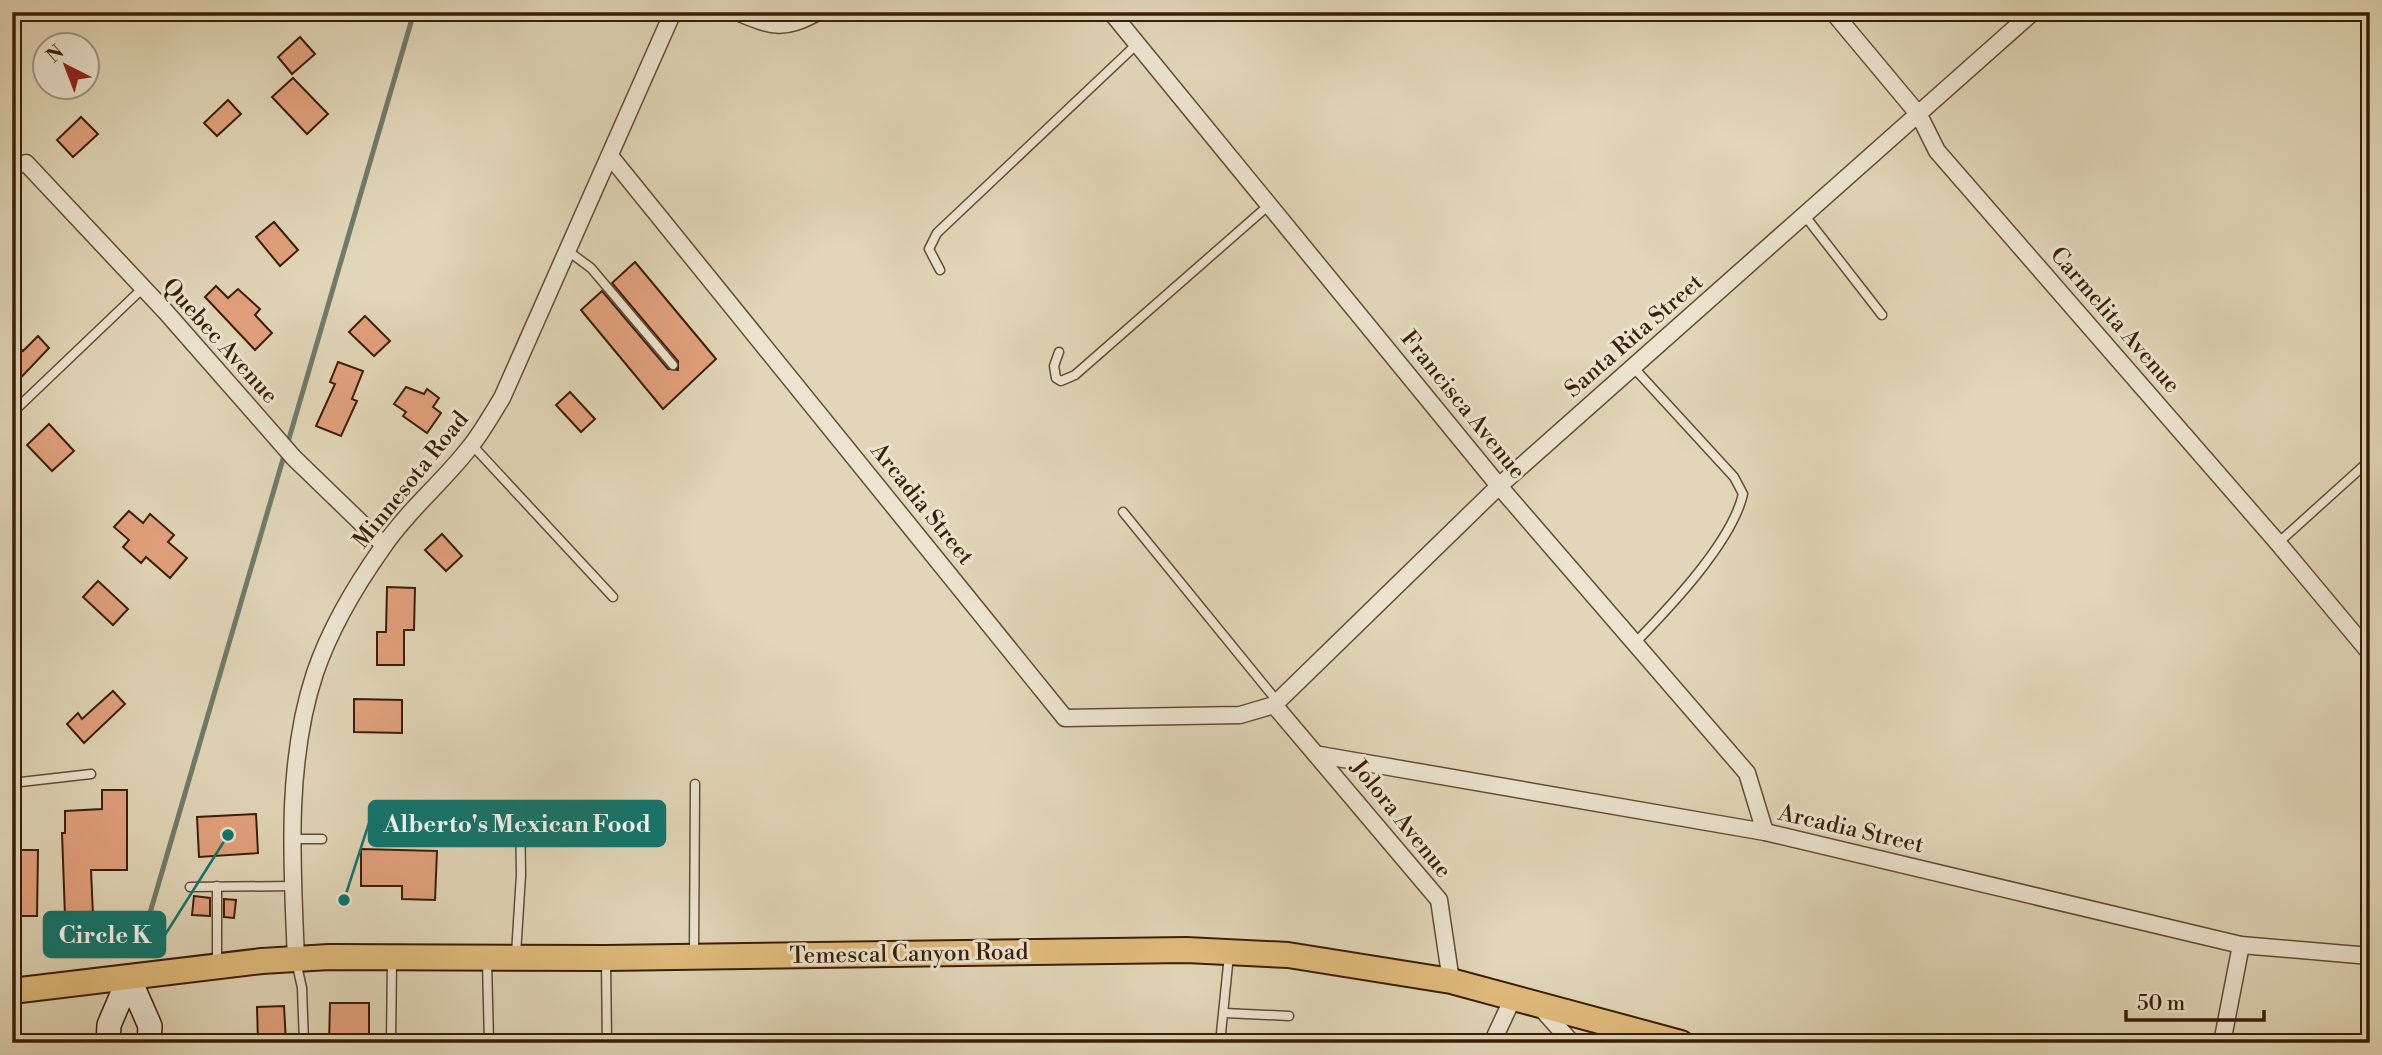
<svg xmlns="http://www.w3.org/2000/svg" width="2382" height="1055" font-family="'Libre Bodoni',serif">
	<rect width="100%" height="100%" fill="#e1d6b7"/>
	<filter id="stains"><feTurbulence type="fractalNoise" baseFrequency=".00286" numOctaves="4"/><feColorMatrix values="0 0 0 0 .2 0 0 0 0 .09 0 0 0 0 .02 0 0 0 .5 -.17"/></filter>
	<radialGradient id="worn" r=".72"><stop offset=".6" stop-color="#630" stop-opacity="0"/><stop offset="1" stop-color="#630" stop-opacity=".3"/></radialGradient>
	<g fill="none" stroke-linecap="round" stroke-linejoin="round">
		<polyline stroke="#707b6c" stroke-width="5" points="145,930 414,12"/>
	</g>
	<g fill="#e2a17d" stroke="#3b1e07" stroke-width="2">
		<polygon points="300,37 315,54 292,74 278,57"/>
		<polygon points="293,78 328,114 307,134 272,97"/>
		<polygon points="228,100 241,114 217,136 204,123"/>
		<polygon points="81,117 98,134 73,157 57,140"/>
		<polygon points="274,222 298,250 280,266 256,237"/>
		<polygon points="635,262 716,359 663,409 581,310 602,291 668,369 678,370 678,361 612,283"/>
		<polygon points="216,286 228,298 238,289 260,309 255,315 272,333 255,350 205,297"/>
		<polygon points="365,316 390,341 374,356 349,332"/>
		<polygon points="38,336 49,348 12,387 12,340 23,351"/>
		<polygon points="338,362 363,371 352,399 357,401 341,436 316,426 335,384 330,382"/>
		<polygon points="406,387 424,394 427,389 439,398 433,407 441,413 427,433 403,416 406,412 394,404"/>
		<polygon points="570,392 595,419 581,432 556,405"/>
		<polygon points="49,424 74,451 52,471 27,445"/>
		<polygon points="129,511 143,523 150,514 174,535 168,542 187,558 170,578 146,557 141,563 123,547 129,540 114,527"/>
		<polygon points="442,534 462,556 446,571 425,550"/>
		<polygon points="98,581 128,609 113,625 83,597"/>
		<polygon points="387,587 415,588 414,630 404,630 404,665 377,665 377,632 386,632"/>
		<polygon points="113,691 125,704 84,743 67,724 78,713 82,719"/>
		<polygon points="354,699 402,700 402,733 354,732"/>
		<polygon points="102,790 127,790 127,870 91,870 93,915 65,916 62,833 65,833 65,811 102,809"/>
		<polygon points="256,814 258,853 199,857 197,817"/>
		<polygon points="361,849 437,851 435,900 402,899 402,886 361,886"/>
		<polygon points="15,850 38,850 37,916 14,916"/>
		<polygon points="194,896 210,898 210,916 192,915"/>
		<polygon points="224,899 236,900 234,918 224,917"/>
		<polygon points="330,1003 369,1003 369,1043 329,1043"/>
		<polygon points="284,1006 286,1043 258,1043 257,1007"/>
	</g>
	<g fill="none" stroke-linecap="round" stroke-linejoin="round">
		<g stroke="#644c33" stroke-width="11">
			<g id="service">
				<polyline points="12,176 26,163"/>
				<polyline points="1805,216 1882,315"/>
				<polyline points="568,251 591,268 673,365"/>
				<polyline points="940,270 929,249 937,233 1137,44"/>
				<polyline points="1059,352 1054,366 1056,378 1061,381 1075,375 1269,205"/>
				<path d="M1633,367L1734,477L1743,494C1732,542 1670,607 1635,643"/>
				<polyline points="12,413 143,288"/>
				<polyline points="472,445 613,597"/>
				<polyline points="1123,512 1277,701"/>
				<polyline points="2278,543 2370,460"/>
				<polyline points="12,783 91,774"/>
				<polyline points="294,839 322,839"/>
				<polyline points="217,886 217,964"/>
				<polyline points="190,887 295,886"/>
				<polyline points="516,954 521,875 520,807"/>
				<polyline points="694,954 695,784"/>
				<polyline points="296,961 302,988 304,1043"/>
				<polyline points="487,962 489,1043"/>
				<polyline points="606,962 607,1043"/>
				<polyline points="1225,1013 1289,1016"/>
				<polyline points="391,1043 392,959"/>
				<polyline points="1220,1043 1229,955"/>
			</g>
		</g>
		<g stroke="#644c33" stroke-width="19">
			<g id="minor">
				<path d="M737,12C774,27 782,31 818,12"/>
				<polyline points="1111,12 1499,486 1747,773 1765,832"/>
				<polyline points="1833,12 1919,115 1937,151 2278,543 2370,653"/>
				<polyline points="610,156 1065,718 1240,715 1274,705"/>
				<polyline points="26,163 165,311 294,458 384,545"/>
				<polyline points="1274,705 1499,486 2033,12"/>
				<polyline points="1274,705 1439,900 1451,981"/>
				<polyline points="1320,755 1765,832 2241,945 2370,956"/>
				<path d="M296,958C292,865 285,763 315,673C330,629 356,585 383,547C408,510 443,482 470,447C482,432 492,414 502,398L673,12"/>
				<polyline points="1541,1008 1572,1043"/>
				<polyline points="1492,1043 1512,1000"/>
				<polyline points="2222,1043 2241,945"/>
			</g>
		</g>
		<g stroke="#3b1e07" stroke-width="26">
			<g id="secondary">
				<polyline points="129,978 150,1026 149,1043"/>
				<polyline points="108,1043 109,1025 129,978"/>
			</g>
		</g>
		<g stroke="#3b1e07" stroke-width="28">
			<polyline id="primary" points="12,991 262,961 329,957 606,958 1186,950 1288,955 1451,981 1681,1043"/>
		</g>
		<use href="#service" stroke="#ece4d0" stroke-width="8"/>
		<use href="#minor" stroke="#ece4d0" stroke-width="16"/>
		<use href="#secondary" stroke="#ece4d0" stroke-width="23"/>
		<use href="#primary" stroke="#e0bb7c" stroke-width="24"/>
	</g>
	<g text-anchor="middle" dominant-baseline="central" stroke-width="6" stroke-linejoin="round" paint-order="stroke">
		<g font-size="23" fill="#3b1e07" stroke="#ece4d0">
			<text transform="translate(2115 320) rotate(49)">Carmelita Avenue</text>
			<text transform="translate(1634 336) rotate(-41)">Santa Rita Street</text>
			<text transform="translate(220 341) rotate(48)">Quebec Avenue</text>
			<text transform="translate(1463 405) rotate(51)">Francisca Avenue</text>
			<text transform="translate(411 480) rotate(-51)">Minnesota Road</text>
			<text transform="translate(922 504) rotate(51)">Arcadia Street</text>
			<text transform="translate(1401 819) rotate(51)">Jolora Avenue</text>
			<text transform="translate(1851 829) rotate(13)">Arcadia Street</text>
			<text transform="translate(909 954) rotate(-1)">Temescal Canyon Road</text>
		</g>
	</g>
	<path fill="none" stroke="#0f766e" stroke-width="2.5" d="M344 900L369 823M228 835L165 935"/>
	<g fill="#0f766e" stroke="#ece4d0" stroke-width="2.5">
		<circle cx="344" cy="900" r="7"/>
		<circle cx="228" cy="835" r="7"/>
	</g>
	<g fill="#0f766e" stroke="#0f766e" stroke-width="2.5">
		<rect x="369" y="801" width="296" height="45" rx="7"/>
		<rect x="44" y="912" width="121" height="45" rx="7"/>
	</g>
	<g font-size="24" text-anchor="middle" font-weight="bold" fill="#fff">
		<text x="517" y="832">Alberto's Mexican Food</text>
		<text x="105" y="943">Circle K</text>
	</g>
	<rect width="2382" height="1055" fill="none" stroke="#e1d6b7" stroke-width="42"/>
	<rect x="14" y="14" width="2354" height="1027" fill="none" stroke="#3b1e07" stroke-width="3.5"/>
	<rect x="21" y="21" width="2340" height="1013" fill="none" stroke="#3b1e07" stroke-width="2"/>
	<g transform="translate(66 66) rotate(318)"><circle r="33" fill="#ece4d0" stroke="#a59580" stroke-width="2"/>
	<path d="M0-5L12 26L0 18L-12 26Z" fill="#8f2418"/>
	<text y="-10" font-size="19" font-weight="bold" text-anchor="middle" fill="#3b1e07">N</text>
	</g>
	<path d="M2126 1010v10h138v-10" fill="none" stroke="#3b1e07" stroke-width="3.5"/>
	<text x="2137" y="1010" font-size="21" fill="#3b1e07" stroke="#ece4d0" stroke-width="5" paint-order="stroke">50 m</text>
	<rect width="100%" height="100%" filter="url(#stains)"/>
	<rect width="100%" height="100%" fill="url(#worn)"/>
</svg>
